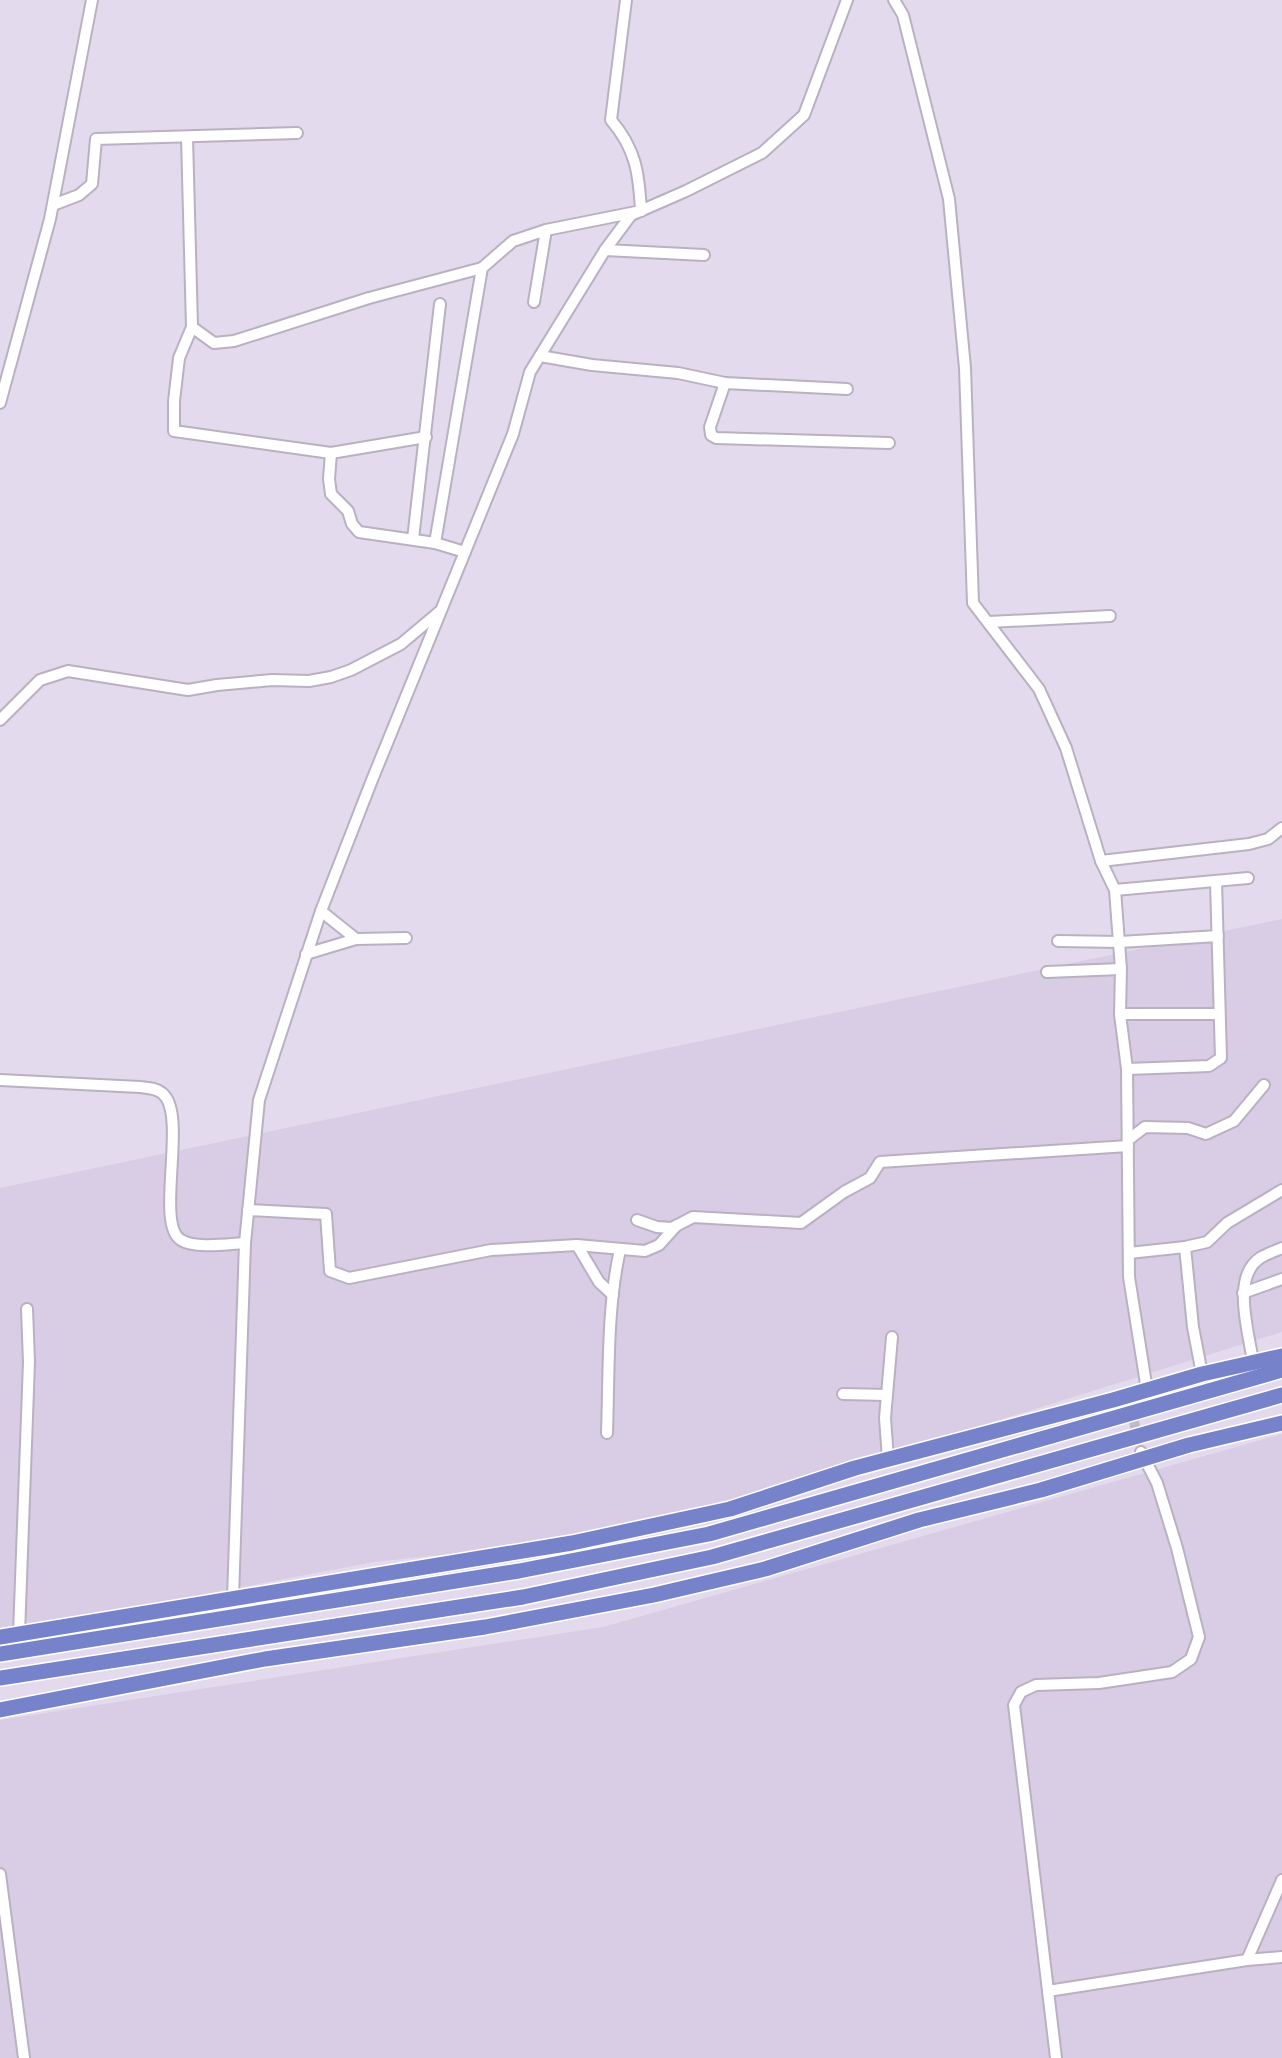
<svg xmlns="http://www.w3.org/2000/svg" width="1282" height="2058" font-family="Georgia,serif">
	<rect width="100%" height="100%" fill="#e3dbed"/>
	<g fill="#d8cde5">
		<polygon points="1282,919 1282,1332 759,1495 528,1546 374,1562 0,1633 0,1188"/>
		<polygon points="1282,1434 1282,2058 0,2058 0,1720 603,1627"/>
	</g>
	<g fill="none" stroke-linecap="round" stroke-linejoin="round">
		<polyline stroke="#c0b9c9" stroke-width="10" stroke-dasharray="10 5" stroke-linecap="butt" points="1130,1404 1141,1452"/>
		<g stroke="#b9b1c2" stroke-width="14">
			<g id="minor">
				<polyline points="894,0 903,15 949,199 965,368 973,603 1039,689 1066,748 1101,861 1115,890 1121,969 1120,1014 1127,1069 1129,1277 1147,1390"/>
				<polyline points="187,137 192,327 179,358 174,401 174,431 331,453 426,437"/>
				<polyline points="53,205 79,195 92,184 96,139 297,133"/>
				<polyline points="605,250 704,255"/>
				<polyline points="534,302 546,230"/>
				<polyline points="192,327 214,343 234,341 369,298 482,268"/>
				<polyline points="540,356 592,365 678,373 725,383 847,389"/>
				<polyline points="725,383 710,427 711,435 716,438 889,443"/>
				<polyline points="0,403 50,219 92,0"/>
				<polyline points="331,453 329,479 331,494 348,511 352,524 359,532 435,543 465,552"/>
				<polyline points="413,539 440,304"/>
				<path d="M435,543L482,268L513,241L546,230L641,211C639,174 636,149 611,120L626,0"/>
				<polyline points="989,622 1110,616"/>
				<polyline points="0,720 40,680 68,671 188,690 217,685 272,680 309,681 331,677 351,670 401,644 439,612"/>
				<polyline points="1101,861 1249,844 1268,839 1282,828"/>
				<polyline points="1115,890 1248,878"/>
				<polyline points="321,911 356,939"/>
				<polyline points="1058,941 1120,942 1218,936"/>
				<polyline points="306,954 356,939 406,938"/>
				<polyline points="1047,972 1121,969"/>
				<polyline points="1120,1014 1219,1014"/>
				<polyline points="1127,1069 1209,1066 1221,1058 1216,881"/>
				<path d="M0,1080L140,1087C148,1088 156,1088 162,1093C189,1114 154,1224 181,1240C195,1249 228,1244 245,1243"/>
				<polyline points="1128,1140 1145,1127 1188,1128 1206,1134 1234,1121 1264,1085"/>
				<polyline points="248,1210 326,1214 330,1271 349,1278 491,1250 577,1245 645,1251 659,1245 677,1225"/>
				<polyline points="637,1220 657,1227 672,1228 693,1217 801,1223 844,1192 870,1178 880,1162 1128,1146"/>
				<polyline points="577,1245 599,1282 613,1295"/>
				<polyline points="1185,1247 1193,1327 1202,1374"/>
				<polyline points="1129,1253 1185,1247 1207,1242 1227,1223 1282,1190"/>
				<polyline points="1243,1293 1282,1279"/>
				<path d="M1253,1362C1249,1333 1231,1277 1260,1258C1266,1254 1275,1251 1282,1248"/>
				<polyline points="843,1394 887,1395"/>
				<path d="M607,1433C609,1375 607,1306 620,1250"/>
				<polyline points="888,1459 885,1418 892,1337"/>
				<polyline points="233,1598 245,1243 259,1100 321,911 372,780 513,434 530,372 605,250 631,215 686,191 762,153 804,115 847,0"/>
				<polyline points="19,1634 29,1362 27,1309"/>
				<polyline points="0,1874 24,2058"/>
				<polyline points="1247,1960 1282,1957"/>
				<polyline points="1048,1991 1247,1960 1282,1880"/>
				<polyline points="1056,2058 1014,1705 1021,1692 1036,1685 1099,1683 1172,1672 1191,1659 1199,1637 1177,1548 1157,1483 1141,1452"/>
			</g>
		</g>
		<g stroke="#fff" stroke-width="18">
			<g id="highway">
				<polyline points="0,1637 572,1543 730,1509 855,1468 1113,1400 1202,1374 1282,1356"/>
				<polyline points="0,1654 519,1571 709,1534 1282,1370"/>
				<polyline points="0,1678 523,1597 712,1557 1282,1395"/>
				<polyline points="0,1710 265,1659 485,1627 654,1595 765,1569 919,1520 1041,1490 1189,1445 1282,1423"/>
			</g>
		</g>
		<use href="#minor" stroke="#fff" stroke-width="10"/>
		<use href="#highway" stroke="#7683cb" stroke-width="15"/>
	</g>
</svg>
